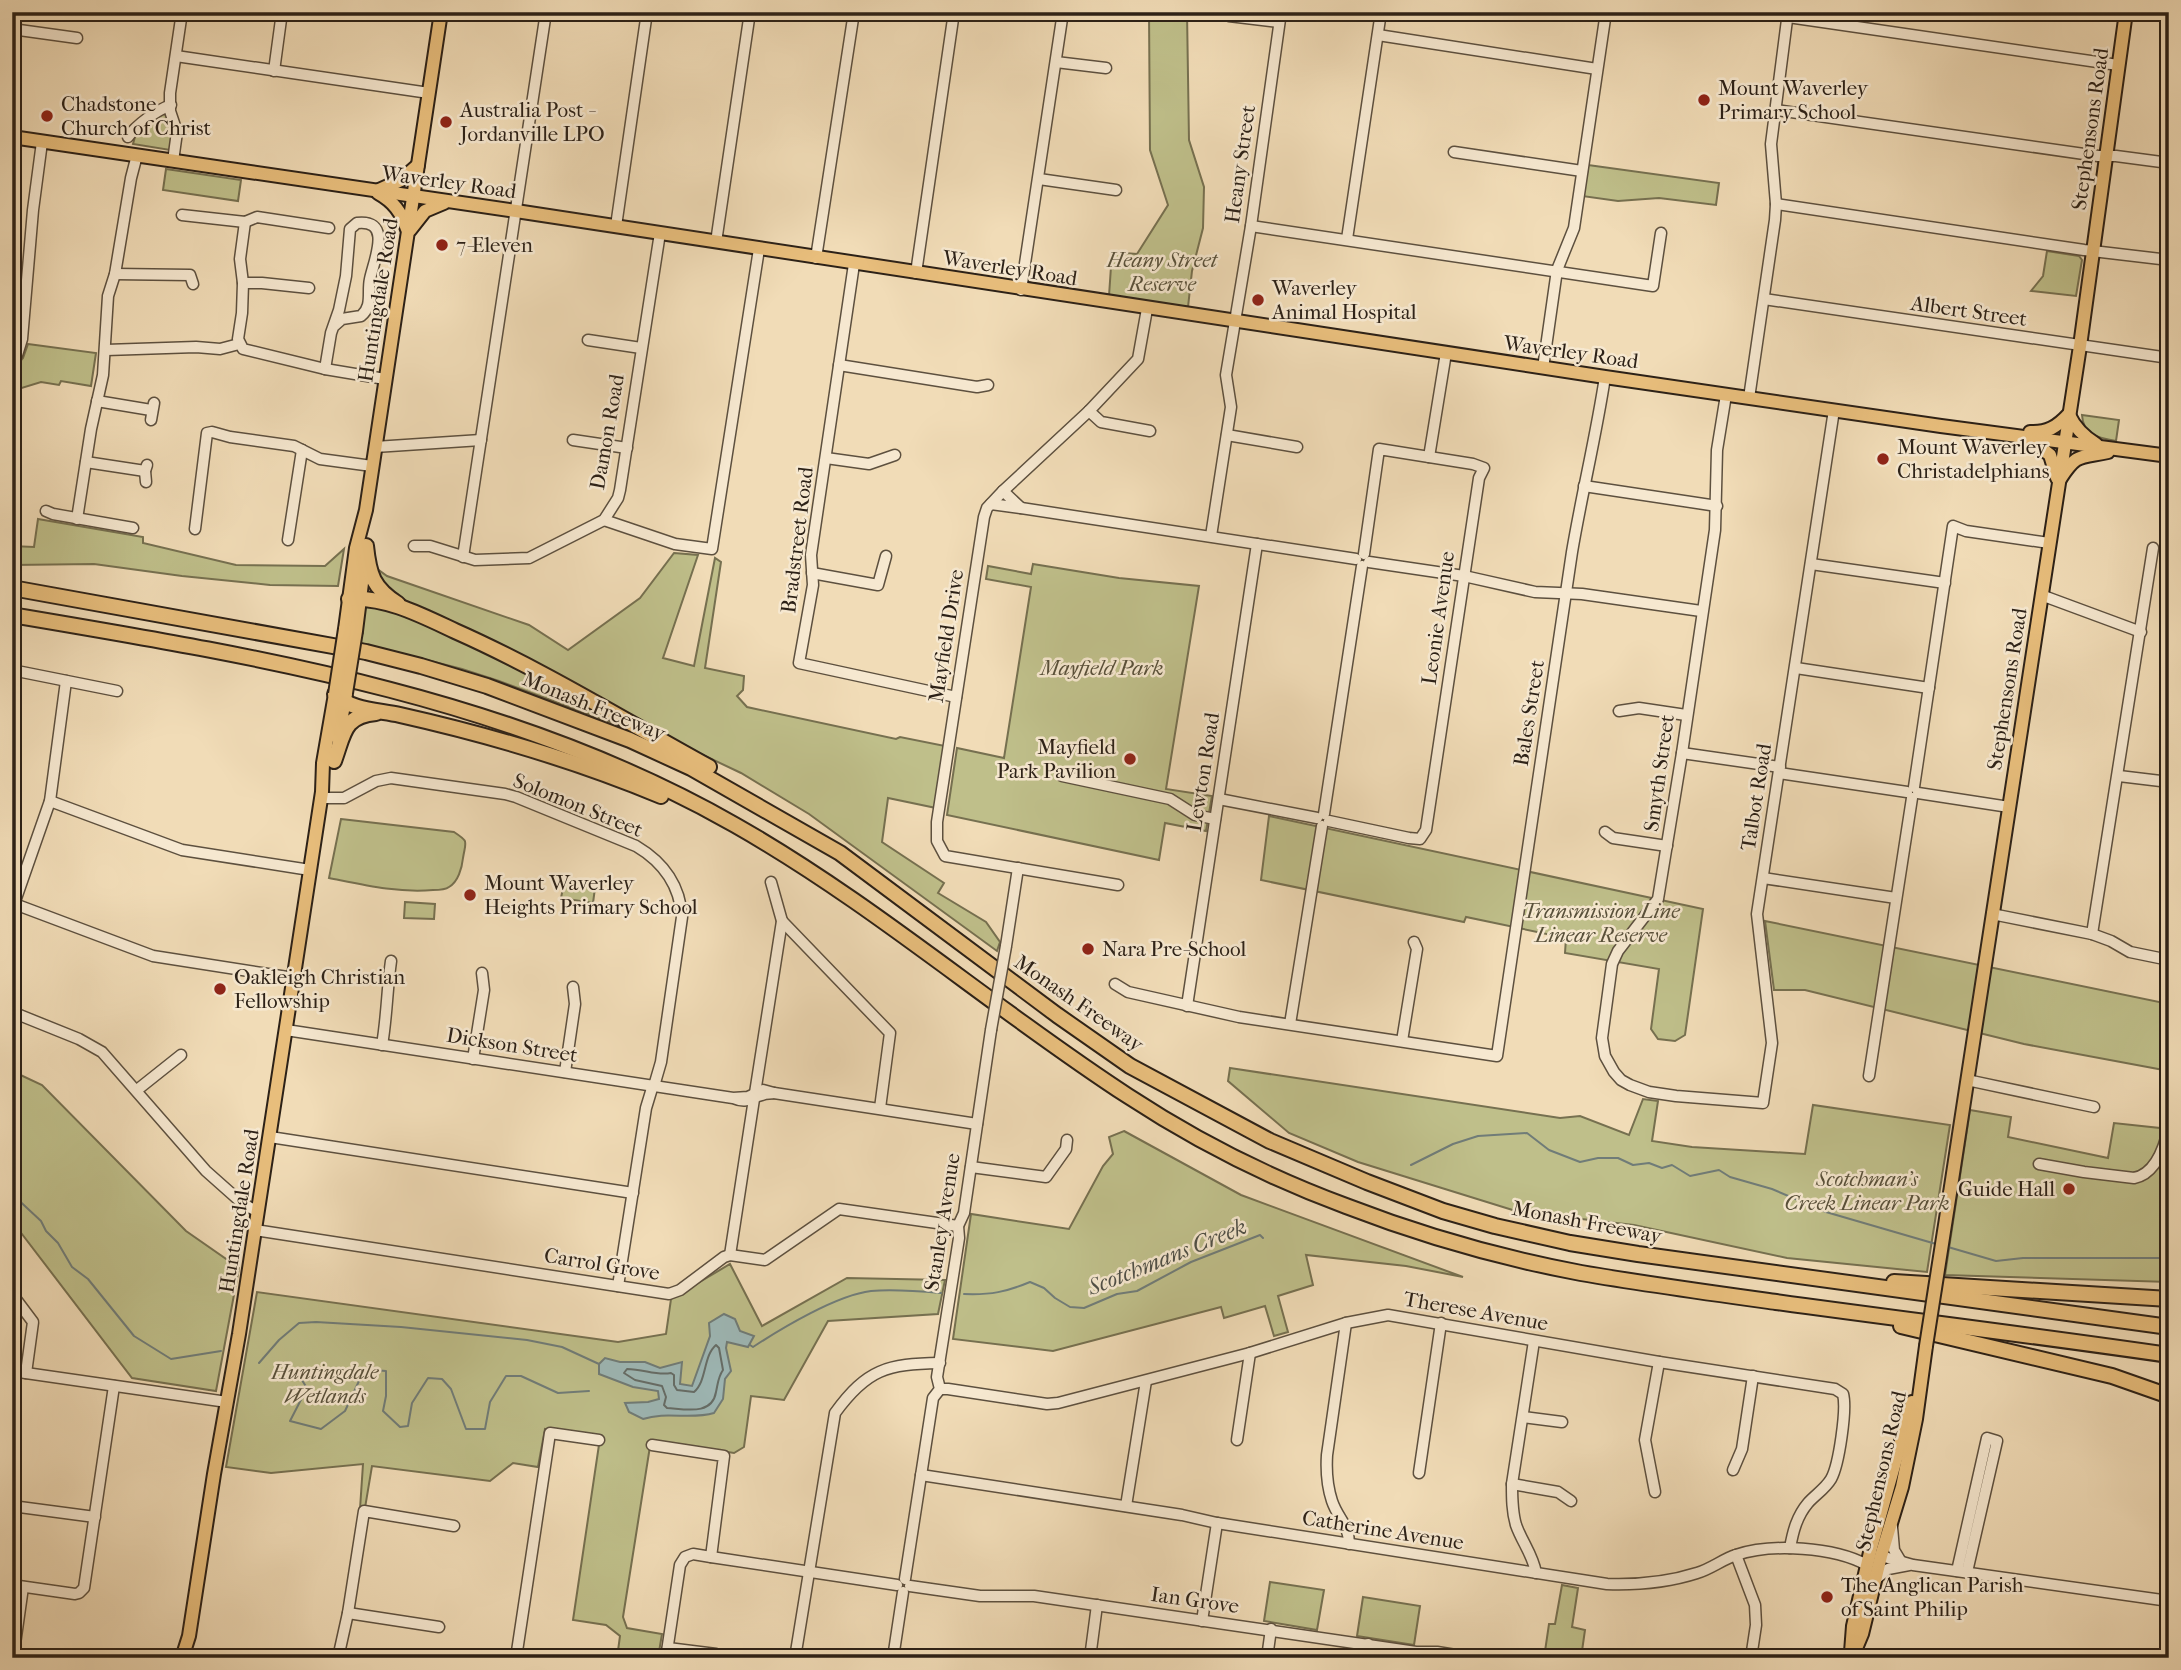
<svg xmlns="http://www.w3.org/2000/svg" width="2181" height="1670" font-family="'IM FELL French Canon',serif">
	<rect width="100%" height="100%" fill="#f1dcb7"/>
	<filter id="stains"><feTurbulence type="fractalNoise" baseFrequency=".00286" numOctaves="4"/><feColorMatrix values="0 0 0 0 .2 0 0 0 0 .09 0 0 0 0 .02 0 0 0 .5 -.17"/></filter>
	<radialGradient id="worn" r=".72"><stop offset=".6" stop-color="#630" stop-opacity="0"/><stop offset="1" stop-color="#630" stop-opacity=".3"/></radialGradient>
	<g fill="#bfbf8a" stroke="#767050" stroke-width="2">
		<polygon points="1149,12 1187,12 1189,140 1204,187 1203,228 1192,271 1188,307 1109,296 1112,252 1137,254 1168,205 1150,150"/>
		<polygon points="163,114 167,115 174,126 171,148 170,150 133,144 136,133"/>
		<polygon points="1588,165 1719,183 1716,205 1659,198 1618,201 1582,196"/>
		<polygon points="166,169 241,180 238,201 163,190"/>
		<polygon points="2047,251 2079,256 2082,260 2076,296 2031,291 2043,276"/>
		<polygon points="28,344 96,353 91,386 61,381 59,385 41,382 12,391 12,371 23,358"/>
		<path d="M2082,415L2119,420L2116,441C2098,438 2083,435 2082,415Z"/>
		<polygon points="38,519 143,537 143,543 236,565 325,566 344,549 338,586 270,585 182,576 94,564 12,565 12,546 34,547"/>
		<path d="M674,553L698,555L663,658L694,666L715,558L721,562L705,668L744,676L743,690L737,696L747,707L896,739L900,737L945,746L936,808L888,798L882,842L944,883L938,893L986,922L1000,942L997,951L809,814L741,773L680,744L443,618C434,614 391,597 387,594C381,588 379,576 376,568L387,576L529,625L568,650L640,598Z"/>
		<polygon points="1033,564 1119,578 1199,586 1166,789 1212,796 1206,831 1165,823 1159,860 947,815 957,748 1004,758 1031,587 986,579 988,566 1031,574"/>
		<polygon points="369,602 460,637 623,723 621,726 499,681 462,669 360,643 366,603"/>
		<polygon points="1269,816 1703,909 1685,1035 1675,1041 1658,1039 1651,1029 1659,969 1565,953 1566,938 1466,917 1464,922 1261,880"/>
		<path d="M341,819L454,832C469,842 466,840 463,858C462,868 458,882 449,887C445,890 438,890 433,890C397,893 364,885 329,878Z"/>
		<polygon points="564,883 595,888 593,903 561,898"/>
		<polygon points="405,902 435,904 434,919 404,918"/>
		<polygon points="1765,921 2169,1004 2169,1071 2024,1044 1805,990 1774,990"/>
		<polygon points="1230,1068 1560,1118 1580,1116 1629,1135 1643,1099 1658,1101 1652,1141 1692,1147 1805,1154 1813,1105 1950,1125 1927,1272 1787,1258 1634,1225 1519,1212 1358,1162 1289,1133 1228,1081"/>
		<polygon points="12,1071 42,1085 186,1231 239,1268 216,1391 132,1378 12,1221"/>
		<polygon points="1970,1110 2011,1117 2008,1137 2108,1158 2114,1123 2169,1129 2169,1282 1945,1275"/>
		<polygon points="1124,1131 1241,1195 1463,1277 1406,1266 1306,1255 1313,1285 1278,1296 1288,1332 1274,1336 1265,1306 1224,1318 1221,1307 1053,1351 953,1339 971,1214 1069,1229 1103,1166 1113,1154 1109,1137"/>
		<polygon points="730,1264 762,1326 847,1278 945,1280 938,1314 828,1321 784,1400 751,1396 744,1447 734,1453 651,1440 623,1617 627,1628 662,1634 658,1658 617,1658 620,1636 606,1625 573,1620 600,1438 545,1429 538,1467 513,1463 490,1481 372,1466 365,1508 360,1509 363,1464 271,1473 226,1467 257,1292 618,1342 666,1334 671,1299"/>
		<polygon points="1270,1582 1324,1590 1317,1630 1264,1621"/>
		<polygon points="1562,1585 1578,1588 1572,1627 1585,1630 1581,1658 1544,1658 1549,1624 1555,1624"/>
		<polygon points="1363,1597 1420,1606 1414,1645 1357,1636"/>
	</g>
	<path fill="#9eb9b8" stroke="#707c78" stroke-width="2" d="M724,1314L735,1319L740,1331L754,1336L748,1347L727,1342L726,1348L731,1371L725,1379L723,1399L714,1413C691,1420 666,1411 643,1419L629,1412L625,1403L648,1402L659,1399L658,1391L633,1387L599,1374V1364L605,1358L620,1362H645L660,1368L682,1362L680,1384L692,1386L710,1336L709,1323Z"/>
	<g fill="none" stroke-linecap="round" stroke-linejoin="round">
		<path stroke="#656d68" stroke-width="2" d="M716,1345L719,1348L723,1370C718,1377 718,1383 716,1392C712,1416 685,1409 667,1408L664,1405L666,1397L662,1386L635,1380L624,1373L627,1369C644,1369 656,1376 671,1373L674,1375V1385L677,1390L694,1392C707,1381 703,1356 716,1345Z"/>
		<g stroke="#707c78" stroke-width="2">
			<polyline points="1411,1165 1453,1144 1478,1136 1527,1133 1549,1150 1580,1162 1598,1158 1618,1158 1633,1165 1649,1163 1662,1168 1672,1165 1690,1176 1719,1170 1730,1177 1772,1189 1826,1212 1936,1244"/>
			<polyline points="12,1194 41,1221 46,1231 58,1243 72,1267 88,1279 134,1336 171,1359 221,1351"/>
			<polyline points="1948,1247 1996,1261 2023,1258 2169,1258"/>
			<path d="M964,1294C991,1295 1006,1292 1030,1282L1044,1288L1055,1298L1070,1307L1084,1308L1117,1294L1137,1291L1191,1262L1260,1235L1263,1238"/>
			<path d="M750,1345L753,1347C782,1328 837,1295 871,1291C894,1289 918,1291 941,1293"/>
			<polyline points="259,1363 279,1340 299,1323 316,1322 401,1327 527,1340 562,1347 599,1364"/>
			<polyline points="298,1374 307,1388 290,1421 321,1429 345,1411 359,1381 373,1370 386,1371 386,1396 383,1411 400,1427 408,1426 412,1403 428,1378 442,1379 451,1389 466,1429 485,1429 490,1402 506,1376 521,1376 558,1393 589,1391"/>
		</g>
		<g stroke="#5d503f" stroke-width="13">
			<g id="minor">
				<polyline points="1229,16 1279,22"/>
				<polyline points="1788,17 2118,65"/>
				<polyline points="12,29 77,38"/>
				<polyline points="1378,35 1597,69"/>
				<polyline points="176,56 429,93"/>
				<polyline points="1056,62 1106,68"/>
				<polyline points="274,71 282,12"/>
				<polyline points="1776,110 2098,156 2116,156 2169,163"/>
				<path d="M128,137C136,125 157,110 171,105"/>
				<polyline points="1454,152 1582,171"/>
				<polyline points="173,161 177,132 170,111 170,93 182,12"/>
				<polyline points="1039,179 1116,190"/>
				<polyline points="1776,204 2084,250 2169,260"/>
				<polyline points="182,215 245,222 257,217 329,228"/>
				<polyline points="245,222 240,259 243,283 242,313 238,339 243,349 325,369 385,379"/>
				<polyline points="616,226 647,12"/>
				<polyline points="1251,226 1653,286 1661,233"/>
				<polyline points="1347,239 1381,12"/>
				<polyline points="716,242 750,12"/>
				<polyline points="816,258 854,12"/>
				<polyline points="854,264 811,555 813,585 799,663 956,697"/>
				<polyline points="916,273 954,12"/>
				<polyline points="115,274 190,275 193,284"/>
				<polyline points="243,283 262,283 309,288"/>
				<polyline points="1021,290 1063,12"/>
				<polyline points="1764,299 2169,358"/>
				<polyline points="588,340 641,348"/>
				<polyline points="106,350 196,347 220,349 239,344"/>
				<polyline points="12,360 17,355 22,339 33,210 42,142"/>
				<polyline points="839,365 977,387 988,385"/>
				<polyline points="1543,368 1557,270 1574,228 1606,12"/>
				<path d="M325,369L331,333L339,310L346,276L350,229L357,223C393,219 374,260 370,279C367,292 373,306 361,316L342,319L333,327"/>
				<polyline points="1726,395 1717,450 1715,530 1682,753 1658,899 1618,951 1612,964 1602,1038 1605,1056 1614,1072 1621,1080 1630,1085 1649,1092 1676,1096 1763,1103 1772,1043 1757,914 1834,410"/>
				<polyline points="1749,398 1775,220 1776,204 1771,144 1788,12"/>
				<polyline points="97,401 151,410"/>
				<polyline points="1089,411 1101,422 1150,431"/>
				<polyline points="151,420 154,403"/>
				<polyline points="1227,435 1297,447"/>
				<polyline points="12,437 12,451"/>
				<polyline points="573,440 627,448"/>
				<polyline points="375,447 481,440"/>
				<polyline points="1429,457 1446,353"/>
				<polyline points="826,458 869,464 895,455"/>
				<polyline points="86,462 145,471"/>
				<polyline points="146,482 145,471 147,465"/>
				<polyline points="1584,486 1717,506"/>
				<polyline points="991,504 1021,508 1003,491"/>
				<polyline points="1021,508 1356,559"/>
				<polyline points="46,511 53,514 133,528"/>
				<polyline points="77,519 91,429 103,375 108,296 115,274 131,178 137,155"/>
				<polyline points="604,520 675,544 712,549 759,249"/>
				<polyline points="195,529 207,433 212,432 230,437 294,446 320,459 372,466"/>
				<polyline points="1211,536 1231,407 1226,375 1251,226 1281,12"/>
				<polyline points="288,540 302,450"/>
				<polyline points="414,546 430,546 475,560 529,558 604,520 618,498 620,490 660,233"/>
				<polyline points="463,557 546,12"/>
				<polyline points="1369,562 1464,576 1535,592 1582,594 1701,611"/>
				<polyline points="1811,564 1945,583"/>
				<polyline points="812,573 878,585 886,556"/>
				<polyline points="2041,595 2141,632"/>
				<polyline points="1796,668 1929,688"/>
				<polyline points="12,670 117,691"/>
				<polyline points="1619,711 1639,708 1686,715"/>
				<polyline points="1682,753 1780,767"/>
				<polyline points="1779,773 1907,792"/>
				<polyline points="1062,776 1170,799 1195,815 1215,819"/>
				<polyline points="2119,776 2169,782"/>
				<polyline points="1914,787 1953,526 1966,531 2049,543"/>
				<polyline points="1918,793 2009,807"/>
				<path d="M321,798H344L376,781L391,778L505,794L516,797L636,846C663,862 680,885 682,917L661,1062L654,1086"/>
				<polyline points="1219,799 1317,818"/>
				<polyline points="50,801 182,850 310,870"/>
				<polyline points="1324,814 1362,566"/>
				<polyline points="1329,821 1409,838 1420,839 1426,830 1479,478 1484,468 1473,464 1379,449 1364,554"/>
				<polyline points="1605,832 1613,838 1667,846"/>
				<polyline points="1763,878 1896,898"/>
				<polyline points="1118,885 945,856 937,841 937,822 984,517 987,508 1003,491 1089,411 1138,359 1147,309"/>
				<polyline points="12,903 153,956 294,978"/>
				<polyline points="14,904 50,801 66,681"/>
				<polyline points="1992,914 2092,934 2111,941 2130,952 2169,960"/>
				<polyline points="782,921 890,1033 880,1108"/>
				<polyline points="2092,934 2153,548"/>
				<polyline points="1006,946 1018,868"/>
				<path d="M1115,984L1128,992L1239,1017L1497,1056L1572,552C1582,493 1596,436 1605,377"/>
				<polyline points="1187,1006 1257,544"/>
				<polyline points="12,1012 79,1039 102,1052 206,1171 242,1203 258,1212"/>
				<polyline points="1290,1024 1322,826"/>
				<path d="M286,1030L733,1098C747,1104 750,1098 762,1095C766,1093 770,1094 774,1093L763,1090L748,1097L733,1098"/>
				<polyline points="1402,1041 1417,949 1414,942"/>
				<path d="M382,1045C387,1016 387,989 391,961"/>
				<polyline points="473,1059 484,990 482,973"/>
				<polyline points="565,1072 575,1004 573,987"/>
				<polyline points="1869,1076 1912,798"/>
				<polyline points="1967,1080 2094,1107"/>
				<polyline points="137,1090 181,1055"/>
				<polyline points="755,1093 782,921 771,882"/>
				<polyline points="774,1093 977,1124"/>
				<polyline points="270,1137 633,1193"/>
				<path d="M2039,1164L2084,1172L2134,1178C2156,1174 2165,1145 2169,1127"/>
				<polyline points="971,1167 1046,1177 1066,1149 1067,1140"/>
				<polyline points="255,1230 669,1294 680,1290 724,1257 730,1255 765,1260 839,1209 958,1226"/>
				<polyline points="730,1255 754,1099"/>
				<polyline points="618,1286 646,1108 653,1085"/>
				<polyline points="12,1294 33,1322 26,1373"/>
				<path d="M1346,1323L1327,1455C1326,1471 1327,1486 1332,1501C1338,1519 1349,1524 1349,1544"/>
				<path d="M1534,1341L1512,1484C1512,1498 1512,1512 1516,1525C1522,1542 1533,1555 1536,1573"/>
				<polyline points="12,1371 227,1402"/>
				<polyline points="12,1385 14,1372"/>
				<path d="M940,1389H948L1047,1404L1058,1403L1250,1353L1346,1323L1388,1315L1659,1362L1835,1389L1843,1394C1847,1409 1839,1465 1831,1479C1825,1489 1815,1495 1808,1503C1797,1516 1793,1531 1790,1548"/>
				<polyline points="1523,1417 1562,1422"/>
				<polyline points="1237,1440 1250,1353"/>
				<polyline points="652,1445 724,1456 711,1557"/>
				<polyline points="1733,1470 1742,1449 1753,1376"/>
				<polyline points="1419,1473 1441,1323"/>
				<path d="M921,1475L1182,1515L1217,1523L1607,1584C1637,1585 1669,1582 1697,1573C1711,1569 1723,1559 1736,1555C1772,1543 1834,1547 1867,1565"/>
				<polyline points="1512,1484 1558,1492 1571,1501"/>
				<polyline points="1655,1492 1645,1440 1659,1362"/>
				<polyline points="12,1506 95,1517"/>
				<polyline points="1126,1506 1146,1381"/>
				<polyline points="1892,1527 1894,1550 1900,1560"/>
				<polyline points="1736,1555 1755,1605 1756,1625 1751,1658"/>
				<polyline points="1881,1556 1913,1565 2169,1601"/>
				<polyline points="1957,1571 1987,1438 1997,1441 1967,1572"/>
				<polyline points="905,1579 933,1398 940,1389 937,1377 959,1238 958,1226 964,1213 991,1030"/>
				<polyline points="1876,1579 1888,1569 1909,1565"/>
				<polyline points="12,1585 75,1594 79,1593 84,1588 114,1386"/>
				<polyline points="910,1586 980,1596 1034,1596 1416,1652 1437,1652 1474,1658"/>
				<polyline points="348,1613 439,1627"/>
				<polyline points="1202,1621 1217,1523"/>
				<polyline points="668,1648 716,1654"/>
				<polyline points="517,1655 535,1658"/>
				<polyline points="13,1658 23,1587"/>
				<polyline points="338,1658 348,1613 364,1511 454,1526"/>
				<polyline points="516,1658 550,1433 599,1440"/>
				<polyline points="666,1658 680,1565 685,1557 693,1554 711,1557 897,1585"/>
				<path d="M795,1658L835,1413C867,1369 887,1364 940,1363"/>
				<polyline points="893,1658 903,1592"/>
				<polyline points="1090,1658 1097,1605"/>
				<polyline points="1267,1658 1271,1629"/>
				<polyline points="1365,1658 1368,1644"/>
			</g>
		</g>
		<g stroke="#2c2117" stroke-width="16">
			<g id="major">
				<polyline points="12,137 516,211 1605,377 1941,426 2169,456"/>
				<polyline points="379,190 401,180 418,165"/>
				<path d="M378,193C394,202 401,212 407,229"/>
				<polyline points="410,230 425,211 444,203"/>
				<path d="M2069,415C2075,428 2083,436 2096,444"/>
				<path d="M2030,432C2047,433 2057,427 2069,414"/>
				<polyline points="2028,438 2050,455 2057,478"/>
				<path d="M2060,479C2077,453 2079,458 2108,452"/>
				<polyline points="345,629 356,548 366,510 441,12"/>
				<polyline points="356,631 365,559"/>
				<polyline points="338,738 346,694"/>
				<polyline points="1950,1193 2080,346 2126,12"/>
				<polyline points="1851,1652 1853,1626 1871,1548 1912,1402"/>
				<polyline points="182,1658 189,1636 214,1474 239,1334 322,792 323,763 335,694"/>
				<polyline points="1852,1658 1862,1634 1881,1556 1902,1487 1916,1419 1926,1346"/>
			</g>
		</g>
		<g stroke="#2c2117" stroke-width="18">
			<g id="highway">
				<path d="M366,546C369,575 373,588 398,604"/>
				<polyline points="12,588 366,652 421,666 487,686 630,740 691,768 840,853 1057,1015 1130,1066 1270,1141 1367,1182 1443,1211 1495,1226 1570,1243 1638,1254 2169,1327"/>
				<path d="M349,599C385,596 423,616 455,631C543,670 625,721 709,767"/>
				<path d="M12,615C261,657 513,698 735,825C874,904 994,1009 1128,1096C1195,1140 1270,1178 1346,1206C1421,1235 1501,1258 1581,1273C1645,1284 1711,1293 1776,1302C1907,1320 2038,1336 2169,1355"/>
				<path d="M335,694C351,711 379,710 400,715C489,735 577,761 661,796"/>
				<path d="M334,761C344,734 343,716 376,713"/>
				<polyline points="1894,1282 2169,1299"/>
				<polyline points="1901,1326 2112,1376 2169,1396"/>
			</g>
		</g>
		<use href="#minor" stroke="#f6e8d0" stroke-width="10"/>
		<use href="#major" stroke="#e8be7c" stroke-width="12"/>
		<use href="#highway" stroke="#e8be7c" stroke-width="14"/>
		<g stroke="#5d503f" stroke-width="13" stroke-linecap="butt">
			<polyline id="minor-bridge" points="991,1030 1006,946"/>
		</g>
		<g stroke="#2c2117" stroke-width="16" stroke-linecap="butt">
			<g id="major-bridge">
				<polyline points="346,693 356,631"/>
				<polyline points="335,694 345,629"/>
				<polyline points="1926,1346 1950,1193"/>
			</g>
		</g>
		<use href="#minor-bridge" stroke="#f6e8d0" stroke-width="10"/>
		<use href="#major-bridge" stroke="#e8be7c" stroke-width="12"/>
	</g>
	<g fill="#8f2418" stroke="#f6e8d0" stroke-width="2.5">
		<circle cx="1704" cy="100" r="7"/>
		<circle cx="47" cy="116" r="7"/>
		<circle cx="446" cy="122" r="7"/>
		<circle cx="442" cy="245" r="7"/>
		<circle cx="1258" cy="300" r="7"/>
		<circle cx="1883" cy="459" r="7"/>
		<circle cx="1130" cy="759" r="7"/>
		<circle cx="470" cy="895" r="7"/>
		<circle cx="1088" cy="949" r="7"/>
		<circle cx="220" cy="989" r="7"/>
		<circle cx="2069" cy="1189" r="7"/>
		<circle cx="1827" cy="1597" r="7"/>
	</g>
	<g text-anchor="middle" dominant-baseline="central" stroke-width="5" stroke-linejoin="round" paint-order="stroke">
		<g font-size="21" fill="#2c2117" stroke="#f6e8d0" text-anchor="start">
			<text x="1718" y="88">Mount Waverley<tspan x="1718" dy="24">Primary School</tspan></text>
			<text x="61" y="104">Chadstone<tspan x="61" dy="24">Church of Christ</tspan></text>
			<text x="460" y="110">Australia Post -<tspan x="460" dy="24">Jordanville LPO</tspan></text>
			<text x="456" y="245">7-Eleven</text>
			<text x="1272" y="288">Waverley<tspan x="1272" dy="24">Animal Hospital</tspan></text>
			<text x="1897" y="447">Mount Waverley<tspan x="1897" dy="24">Christadelphians</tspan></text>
			<text x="1116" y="747" text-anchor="end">Mayfield<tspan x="1116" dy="24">Park Pavilion</tspan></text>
			<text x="484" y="883">Mount Waverley<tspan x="484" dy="24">Heights Primary School</tspan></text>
			<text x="1102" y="949">Nara Pre-School</text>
			<text x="234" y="977">Oakleigh Christian<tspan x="234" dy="24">Fellowship</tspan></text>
			<text x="2055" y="1189" text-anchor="end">Guide Hall</text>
			<text x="1841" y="1585">The Anglican Parish<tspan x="1841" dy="24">of Saint Philip</tspan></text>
		</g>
		<g font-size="21" fill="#2c2117" stroke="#f6e8d0">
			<text transform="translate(2090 129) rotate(-82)">Stephensons Road</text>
			<text transform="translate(1240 164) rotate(-82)">Heany Street</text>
			<text transform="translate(449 182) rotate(8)">Waverley Road</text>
			<text transform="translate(1010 268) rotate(9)">Waverley Road</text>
			<text transform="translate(378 300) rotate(-81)">Huntingdale Road</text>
			<text transform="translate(1969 311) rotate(8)">Albert Street</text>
			<text transform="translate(1571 352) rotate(8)">Waverley Road</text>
			<text transform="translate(607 432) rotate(-80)">Damon Road</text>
			<text transform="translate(797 540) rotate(-83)">Bradstreet Road</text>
			<text transform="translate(1438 618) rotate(-82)">Leonie Avenue</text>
			<text transform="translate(946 636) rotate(-81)">Mayfield Drive</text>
			<text transform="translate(2007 689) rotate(-81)">Stephensons Road</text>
			<text transform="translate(594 706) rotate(22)">Monash Freeway</text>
			<text transform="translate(1529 713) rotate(-81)">Bales Street</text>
			<text transform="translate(1203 772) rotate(-81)">Lewton Road</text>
			<text transform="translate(1659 773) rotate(-82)">Smyth Street</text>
			<text transform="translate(1756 797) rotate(-81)">Talbot Road</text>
			<text transform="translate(578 805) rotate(22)">Solomon Street</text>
			<text transform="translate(1079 1003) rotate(35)">Monash Freeway</text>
			<text transform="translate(512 1045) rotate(9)">Dickson Street</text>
			<text transform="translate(239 1211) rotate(-81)">Huntingdale Road</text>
			<text transform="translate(942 1222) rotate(-81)">Stanley Avenue</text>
			<text transform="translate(1587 1222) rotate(11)">Monash Freeway</text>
			<text transform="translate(602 1264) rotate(9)">Carrol Grove</text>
			<text transform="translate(1476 1311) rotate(10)">Therese Avenue</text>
			<text transform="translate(1881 1471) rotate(-77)">Stephensons Road</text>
			<text transform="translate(1383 1530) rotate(9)">Catherine Avenue</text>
			<text transform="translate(1195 1600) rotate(8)">Ian Grove</text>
		</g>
		<g font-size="21" font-style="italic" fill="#58503a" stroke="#f6e8d0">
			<text x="1162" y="260">Heany Street<tspan x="1162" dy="24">Reserve</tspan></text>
			<text x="1102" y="668">Mayfield Park</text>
			<text x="1601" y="911">Transmission Line<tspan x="1601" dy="24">Linear Reserve</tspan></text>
			<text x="1867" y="1179">Scotchman's<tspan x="1867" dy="24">Creek Linear Park</tspan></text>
			<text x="325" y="1372">Huntingdale<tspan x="325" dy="24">Wetlands</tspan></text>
		</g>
		<g font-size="23" font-style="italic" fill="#4e4f47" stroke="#f6e8d0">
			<text transform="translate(1167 1257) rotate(-22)">Scotchmans Creek</text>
		</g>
	</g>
	<rect width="2181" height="1670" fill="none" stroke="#f1dcb7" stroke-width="42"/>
	<rect x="14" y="14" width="2153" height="1642" fill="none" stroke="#2c2117" stroke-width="3.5"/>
	<rect x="21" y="21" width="2139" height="1628" fill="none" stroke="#2c2117" stroke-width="2"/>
	<rect width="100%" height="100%" filter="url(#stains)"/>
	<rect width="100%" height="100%" fill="url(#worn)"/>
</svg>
